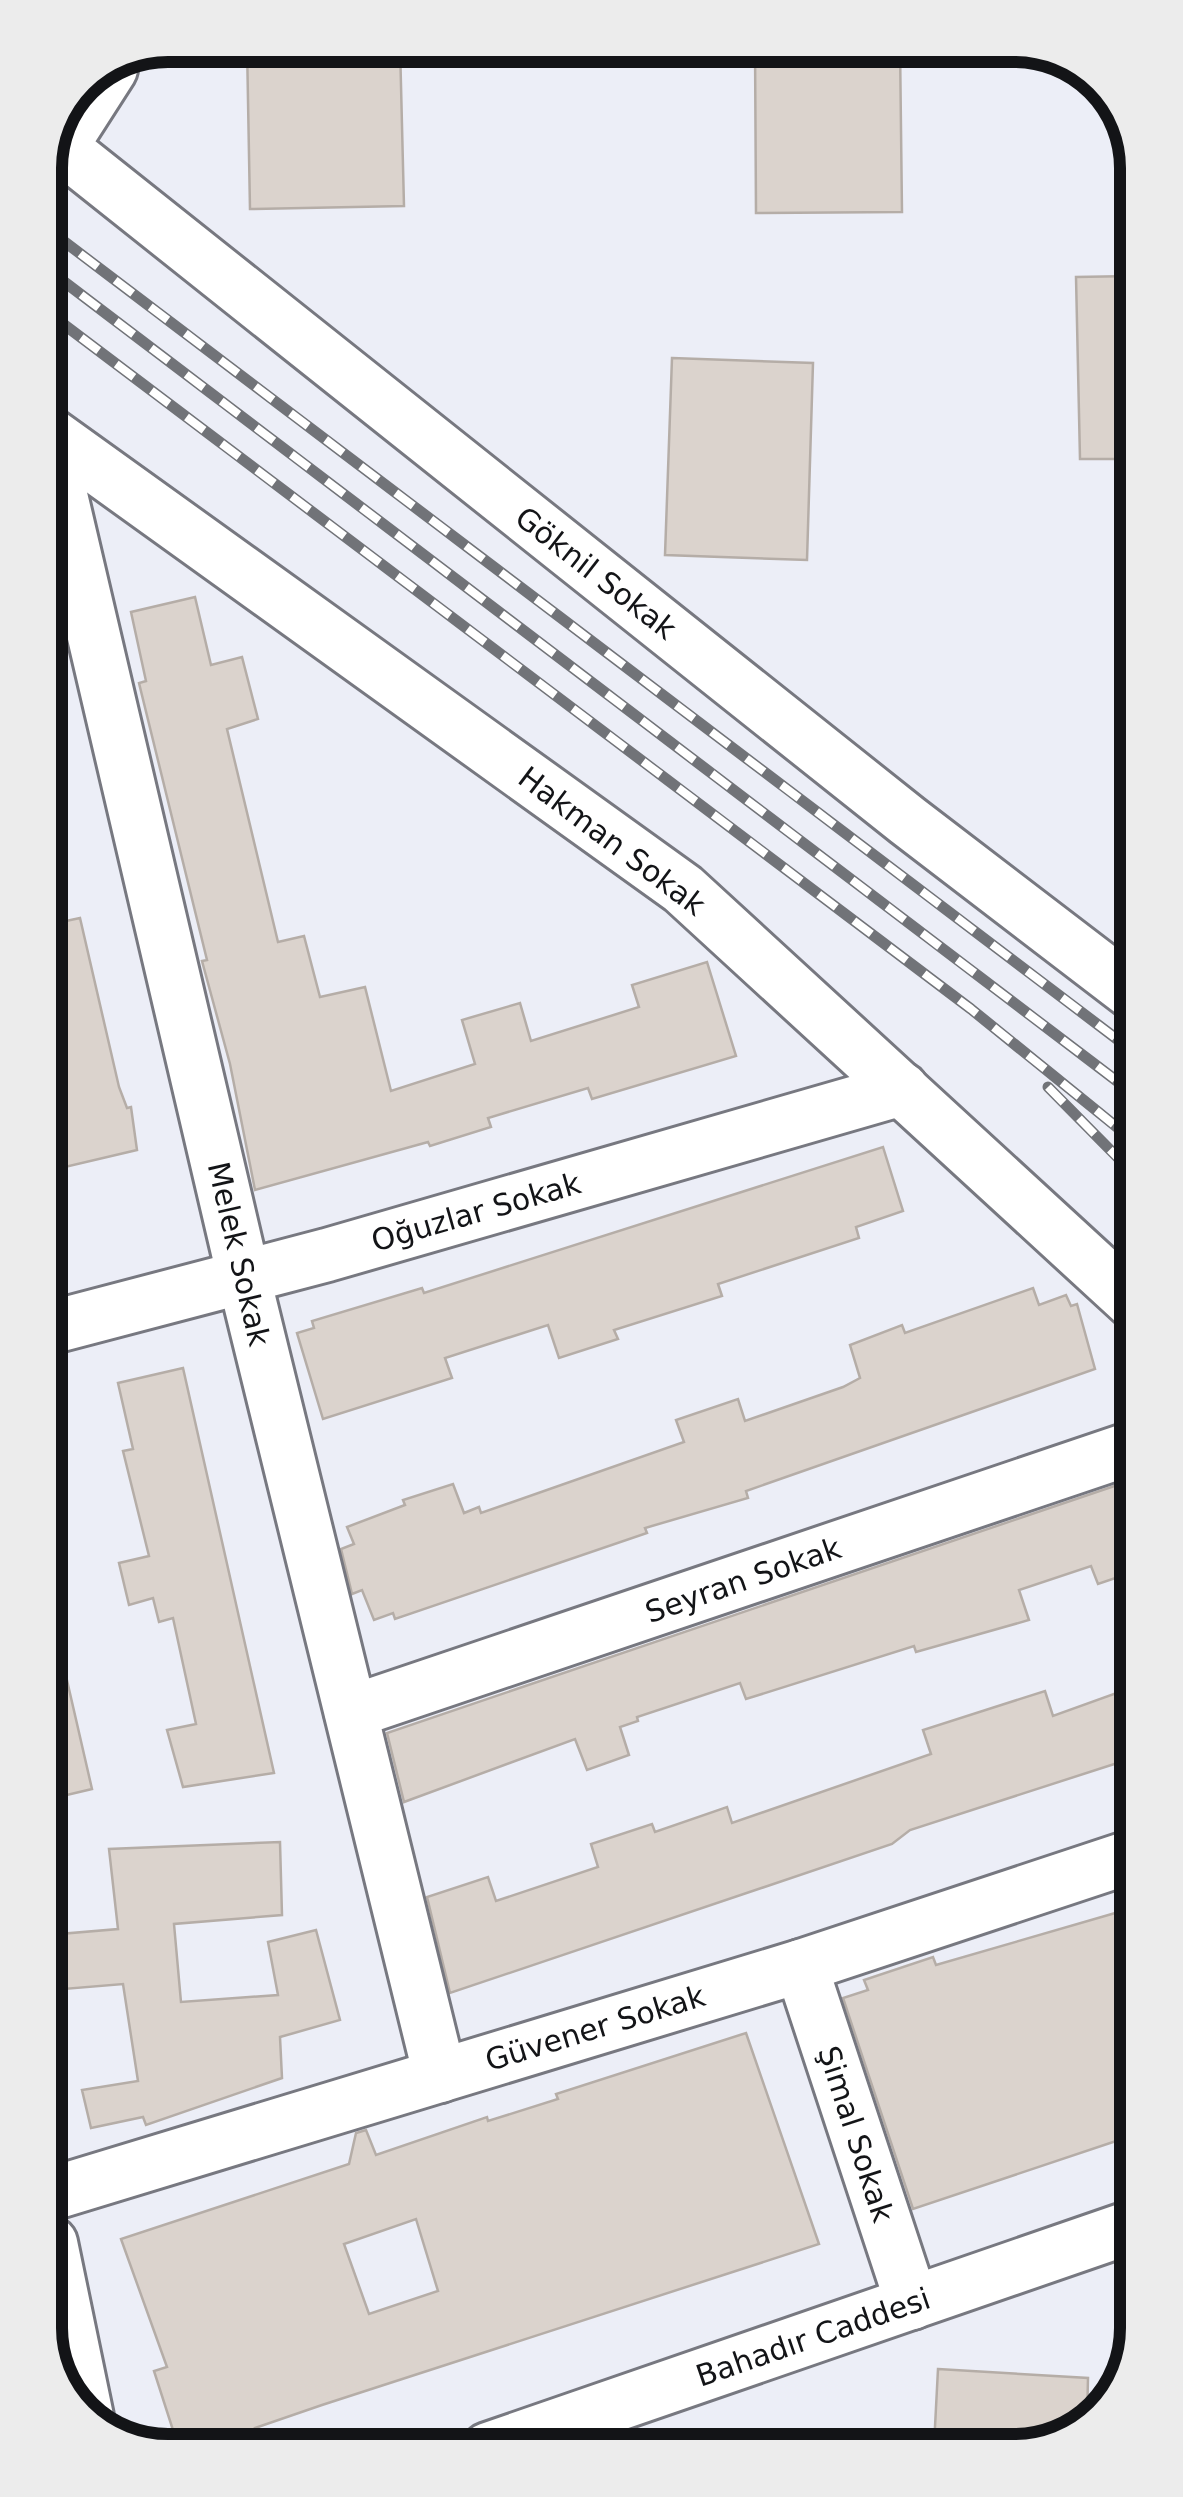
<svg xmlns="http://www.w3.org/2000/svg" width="1183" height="2497" font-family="'DejaVu Sans',sans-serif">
	<rect width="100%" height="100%" fill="#eceef7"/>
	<g fill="#dbd3cd" stroke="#b5ada7" stroke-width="2.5" fill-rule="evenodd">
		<polygon points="247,45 400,45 404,206 250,209"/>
		<polygon points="755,45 900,45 902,212 756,213"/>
		<polygon points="1132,276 1132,459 1080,459 1076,277"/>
		<polygon points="672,358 813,363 807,560 665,555"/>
		<polygon points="195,597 211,665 242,657 258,719 227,729 278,942 304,936 320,997 365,987 391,1091 475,1064 462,1020 520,1003 531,1041 639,1007 632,985 707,962 736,1056 592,1099 588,1088 488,1118 491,1127 430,1146 428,1142 255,1190 230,1064 202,961 207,960 139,683 146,681 131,612"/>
		<polygon points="80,918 119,1087 127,1108 131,1107 137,1150 48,1171 47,925"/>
		<polygon points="883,1147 903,1211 856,1227 859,1238 718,1284 722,1296 614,1330 618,1339 559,1358 548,1325 445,1358 452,1378 323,1419 297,1333 314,1328 312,1321 422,1288 424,1293"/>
		<polygon points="1033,1288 1039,1305 1066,1295 1071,1306 1077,1304 1095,1369 746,1491 748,1498 645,1528 647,1533 395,1619 393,1613 374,1620 362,1590 352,1594 341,1549 354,1544 347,1527 405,1505 403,1500 453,1484 464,1513 479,1507 481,1513 684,1442 676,1420 738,1399 745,1421 843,1387 860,1378 850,1345 902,1325 905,1333"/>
		<polygon points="183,1368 274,1773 183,1787 167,1730 196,1724 173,1618 159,1622 153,1598 129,1605 119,1563 149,1556 123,1451 133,1449 118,1383"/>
		<polygon points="1135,1479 1136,1571 1098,1584 1091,1566 1019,1590 1029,1620 916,1652 914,1646 746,1699 740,1683 637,1717 638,1721 620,1727 629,1755 587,1770 575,1739 404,1802 387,1733"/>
		<polygon points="66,1676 92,1789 50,1799 50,1678"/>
		<polygon points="1136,1686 1136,1757 910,1830 892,1844 450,1993 427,1897 488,1877 496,1901 598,1867 591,1844 652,1824 655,1832 727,1807 732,1823 931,1754 923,1730 1045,1691 1053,1716"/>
		<polygon points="280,1842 282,1915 174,1924 181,2002 278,1995 268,1942 316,1930 340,2020 280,2037 282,2078 146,2125 143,2117 91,2128 82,2090 138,2081 123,1984 64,1989 60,1934 118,1929 109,1849"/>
		<polygon points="1136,1907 1137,2134 913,2209 843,1998 868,1990 864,1980 933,1957 936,1965"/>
		<path d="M746,2033L819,2244L322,2405L255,2428L258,2436L209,2451L180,2452L154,2371L167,2367L121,2239L349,2164L356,2133L366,2130L376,2155L487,2117L488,2121L558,2099L556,2094ZM416,2219L438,2291L369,2314L344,2244Z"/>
		<polygon points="938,2369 1088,2378 1087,2422 1055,2445 934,2446"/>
	</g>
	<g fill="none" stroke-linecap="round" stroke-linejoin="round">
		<g stroke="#777880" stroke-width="58">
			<g id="street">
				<polyline points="111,69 61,147 908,821 1134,994"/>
				<polyline points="46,431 244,1278 440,2076"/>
				<polyline points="46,431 683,889 1135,1304"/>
				<polyline points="49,1328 327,1255 902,1089"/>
				<polyline points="351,1712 1135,1447"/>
				<polyline points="801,1966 912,2303"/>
				<polyline points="51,2194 801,1966 1136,1855"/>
				<polyline points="51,2243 87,2417"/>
				<polyline points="488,2449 1137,2225"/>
			</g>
		</g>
		<use href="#street" stroke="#fff" stroke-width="52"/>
		<g stroke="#717378" stroke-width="11">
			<g id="rail">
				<polyline points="45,227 1134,1052"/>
				<polyline points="46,268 1134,1094"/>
				<polyline points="46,311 971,1009 1134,1141"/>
				<polyline points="1048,1087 1134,1174"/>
			</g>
		</g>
		<use href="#rail" stroke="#fff" stroke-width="8" stroke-dasharray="22" stroke-linecap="butt"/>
	</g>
	<g text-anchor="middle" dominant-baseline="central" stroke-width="10" stroke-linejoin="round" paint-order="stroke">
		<g font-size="30" fill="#131417" stroke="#fff">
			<text transform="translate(596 573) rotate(38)">Göknil Sokak</text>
			<text transform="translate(612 841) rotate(37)">Hakman Sokak</text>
			<text transform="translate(476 1212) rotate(-16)">Oğuzlar Sokak</text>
			<text transform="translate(239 1254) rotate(77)">Melek Sokak</text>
			<text transform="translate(743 1580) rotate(-19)">Seyran Sokak</text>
			<text transform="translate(595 2028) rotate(-17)">Güvener Sokak</text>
			<text transform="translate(856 2134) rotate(72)">Şimal Sokak</text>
			<text transform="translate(813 2337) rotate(-19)">Bahadır Caddesi</text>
		</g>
	</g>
	<path d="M0 0H1183V2497H0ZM168 62H1014A106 106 0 0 1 1120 168V2328A106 106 0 0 1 1014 2434H168A106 106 0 0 1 62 2328V168A106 106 0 0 1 168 62Z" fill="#ececec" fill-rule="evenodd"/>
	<path fill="none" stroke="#131417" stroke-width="12" d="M168 62H1014A106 106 0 0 1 1120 168V2328A106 106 0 0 1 1014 2434H168A106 106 0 0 1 62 2328V168A106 106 0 0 1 168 62Z"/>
</svg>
